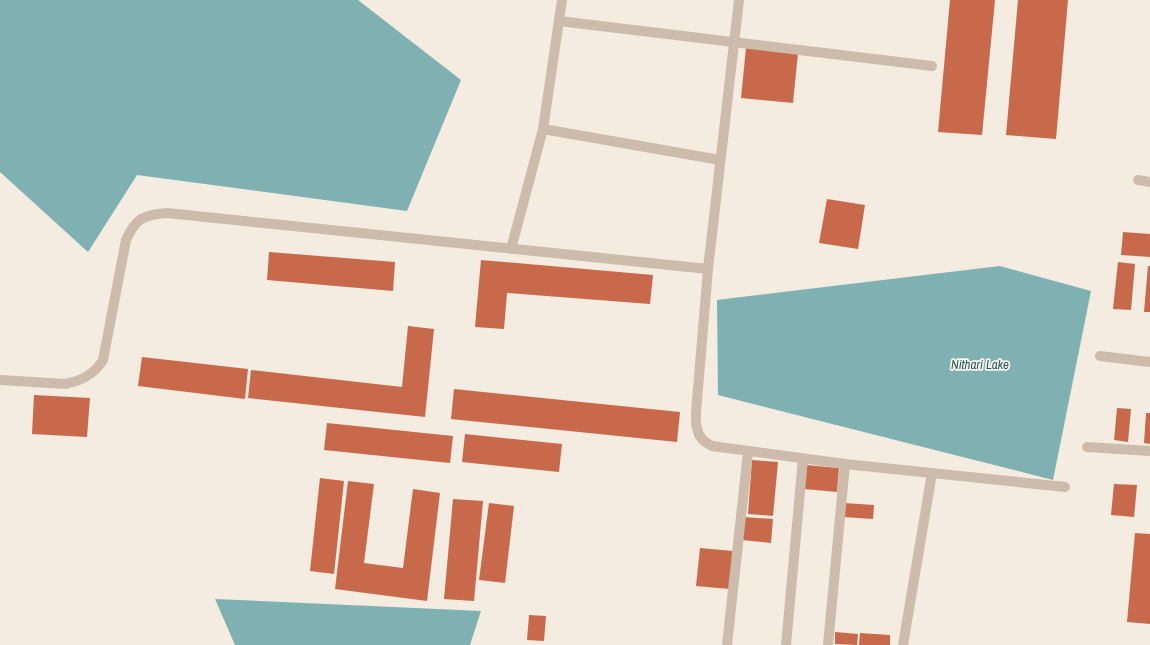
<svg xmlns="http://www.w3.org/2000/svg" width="1150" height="645" font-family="'Archivo Narrow',sans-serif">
	<rect width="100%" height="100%" fill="#f4ebe1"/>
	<g fill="#7fb0b2">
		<polygon points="0,0 358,0 461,80 407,211 137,175 88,252 0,172"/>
		<polygon points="1000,266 1091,291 1053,480 718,395 717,300"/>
		<polygon points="215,599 481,611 470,645 235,645"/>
	</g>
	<g fill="#c8694b">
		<polygon points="950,0 995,0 982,135 938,132"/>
		<polygon points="1018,0 1068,0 1056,139 1006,135"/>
		<polygon points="746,48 798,53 793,103 741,98"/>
		<polygon points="827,199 865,205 858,249 819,243"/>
		<polygon points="1123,232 1150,234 1150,257 1121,255"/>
		<polygon points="269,252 395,262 393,291 267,280"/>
		<polygon points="481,260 653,275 650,304 507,293 504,329 475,327"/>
		<polygon points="1118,262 1135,264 1131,310 1113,309"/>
		<polygon points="1148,266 1150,266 1150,312 1144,312"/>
		<polygon points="408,326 434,329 425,417 248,398 251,370 402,387"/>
		<polygon points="142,357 248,369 245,399 138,386"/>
		<polygon points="454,389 680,412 677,442 451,419"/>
		<polygon points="34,395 90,398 87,437 32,434"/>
		<polygon points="1117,408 1131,409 1128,442 1114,440"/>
		<polygon points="1146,413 1150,413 1150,444 1144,443"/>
		<polygon points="327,423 453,436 450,463 324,450"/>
		<polygon points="465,434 562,444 559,472 462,462"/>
		<polygon points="752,460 778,462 773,516 748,514"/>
		<polygon points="806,465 839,468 837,492 804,489"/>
		<polygon points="320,478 344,481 334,574 310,571"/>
		<polygon points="348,481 374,484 364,563 403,568 413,489 440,493 427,601 335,589"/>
		<polygon points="1114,484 1137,485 1134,517 1111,515"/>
		<polygon points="453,499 483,501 474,601 444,599"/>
		<polygon points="489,503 514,506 505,583 479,580"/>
		<polygon points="844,503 874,505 873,519 844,517"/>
		<polygon points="744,517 773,519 771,543 742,540"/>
		<polygon points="1135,533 1150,534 1150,624 1127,622"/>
		<polygon points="700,548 733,551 729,589 696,586"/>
		<polygon points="529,615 546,616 544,641 527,640"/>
		<polygon points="835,632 858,634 857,645 835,644"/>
		<polygon points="860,633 890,635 890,645 859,645"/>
	</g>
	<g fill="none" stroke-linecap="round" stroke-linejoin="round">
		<g stroke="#cdbbac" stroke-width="10">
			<polyline points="739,0 708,269 696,412 696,424 699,435 704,441 712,446 845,464 1065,487"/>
			<polyline points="559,21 932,66"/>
			<polyline points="543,129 720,160"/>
			<polyline points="1138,180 1150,182"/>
			<polyline points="511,249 543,129 562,0"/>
			<polyline points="1100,356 1150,362"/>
			<path d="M0,380L65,384C81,381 94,375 103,360L126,240C136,218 143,215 167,213L708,269"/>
			<polyline points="1087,447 1150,451"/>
			<polyline points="727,645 748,452"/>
			<polyline points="786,645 803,459"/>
			<polyline points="828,645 845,464"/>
			<polyline points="903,645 932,473"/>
		</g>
	</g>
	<g text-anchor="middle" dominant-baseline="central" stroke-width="3.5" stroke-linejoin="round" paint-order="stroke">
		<g font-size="13" font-style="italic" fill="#1f5a5e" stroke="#fbf5ee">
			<text x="980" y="364">Nithari Lake</text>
		</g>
	</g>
</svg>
